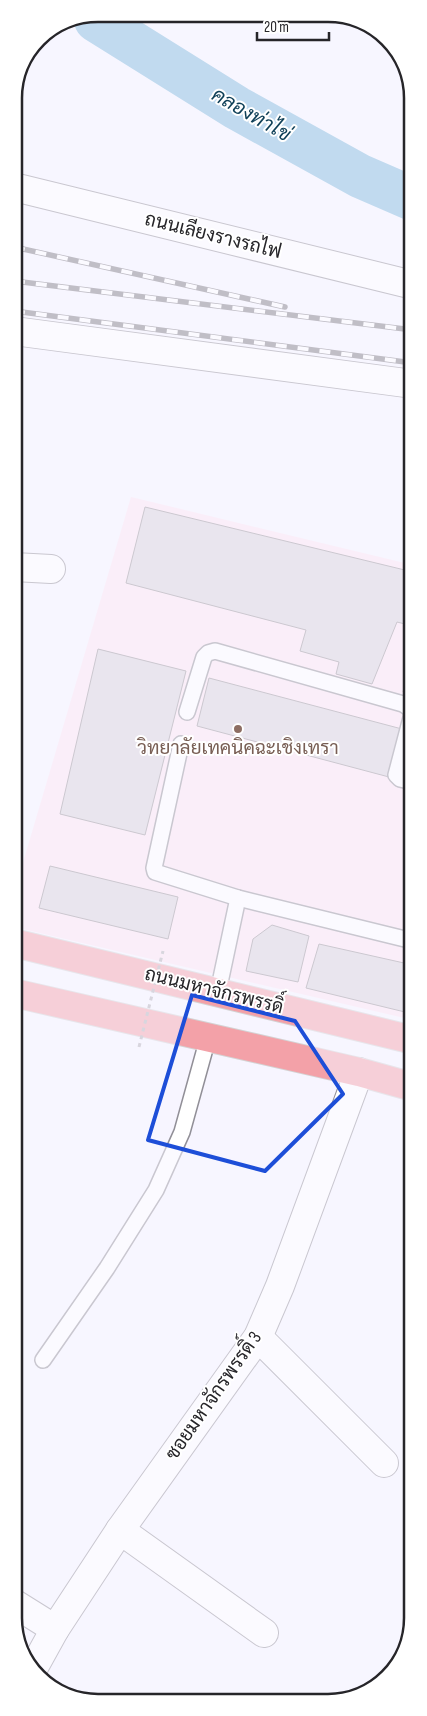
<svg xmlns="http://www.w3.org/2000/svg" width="427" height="1716" font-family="'Sofia Sans Condensed',Sarabun,sans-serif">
	<rect width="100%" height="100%" fill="#f7f5ff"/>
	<polygon fill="#fde5f1" points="131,497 413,565 413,1020 14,927 14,893"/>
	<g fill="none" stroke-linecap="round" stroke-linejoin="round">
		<polyline stroke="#7eb9db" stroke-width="44" points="96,20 237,108 360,176 413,199"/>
	</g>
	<g fill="#d8d1d9" stroke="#969097">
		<polygon points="145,507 413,572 413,626 397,622 372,684 336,674 339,662 300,651 306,630 126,583"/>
		<polygon points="98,649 186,671 145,835 60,814"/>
		<polygon points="413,654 413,694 403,692"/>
		<polygon points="209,678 402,729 389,777 197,726"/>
		<polygon points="50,866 178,897 168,939 39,908"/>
		<polygon points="272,925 309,936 298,982 246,971 253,939"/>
		<polygon points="319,944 413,965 413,993 409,1013 306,988"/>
	</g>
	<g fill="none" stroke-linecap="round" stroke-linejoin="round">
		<g stroke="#918f97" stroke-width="18">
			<g id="service">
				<polyline points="187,712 204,657 208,653 215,651 403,704 409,708 412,714 396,775 400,779 413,782"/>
				<polyline points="181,744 154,868 155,872 238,898 413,941"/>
				<polyline points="218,992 238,898"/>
				<polyline points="43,1360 107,1268 156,1190 182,1132 208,1038"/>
			</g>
		</g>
		<g stroke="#918f97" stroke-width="30">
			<g id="minor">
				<polyline points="14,187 413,285"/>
				<polyline points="14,331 413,384"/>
				<polyline points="14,567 51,569"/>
				<polyline points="258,1337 384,1463"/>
				<polyline points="120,1530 264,1633"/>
				<polyline points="15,1604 55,1629"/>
				<polyline points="34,1667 55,1629 120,1530 258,1337 280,1286 359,1072"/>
			</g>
		</g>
		<g stroke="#d4d3d4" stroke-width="30">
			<g id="primary">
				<polyline points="14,943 413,1040"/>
				<polyline points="14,993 359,1072 413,1087"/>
			</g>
		</g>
		<use href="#service" stroke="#fff" stroke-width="15"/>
		<use href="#minor" stroke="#fff" stroke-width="28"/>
		<use href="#primary" stroke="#f3a1a8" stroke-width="28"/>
		<g stroke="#7c7a81" stroke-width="5.5">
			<g id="rail">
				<polyline points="14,247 285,307"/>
				<polyline points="14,281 413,330"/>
				<polyline points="14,311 413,363"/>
			</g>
		</g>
		<use href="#rail" stroke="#fff" stroke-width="4" stroke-dasharray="11" stroke-linecap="butt"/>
		<polyline stroke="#b1afb7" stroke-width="3" stroke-dasharray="4 4" stroke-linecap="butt" points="139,1047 163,951"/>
	</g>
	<path d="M0 0H427V1716H0ZM192,995L295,1021L343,1094L265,1171L148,1140Z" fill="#f7f5ff" fill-opacity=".55" fill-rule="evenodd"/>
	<path fill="none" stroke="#1d4ed8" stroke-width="4" stroke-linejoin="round" d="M192,995L295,1021L343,1094L265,1171L148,1140Z"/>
	<circle fill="#8d6e63" stroke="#fff" stroke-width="2" cx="238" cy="729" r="5"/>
	<g text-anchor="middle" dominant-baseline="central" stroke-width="4" stroke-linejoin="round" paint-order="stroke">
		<g font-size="19" fill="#262529" stroke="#fff">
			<text transform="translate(213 236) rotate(14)">ถนนเลียงรางรถไฟ</text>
			<text transform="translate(214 991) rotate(14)">ถนนมหาจักรพรรดิ์</text>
			<text transform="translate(214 1396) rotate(-55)">ซอยมหาจักรพรรดิ์ 3</text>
		</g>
		<g font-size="19" fill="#785e54" stroke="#fff">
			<text x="238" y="748">วิทยาลัยเทคนิคฉะเชิงเทรา</text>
		</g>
		<g font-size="20" font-style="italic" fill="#0e3f57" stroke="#fff">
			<text transform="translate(251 115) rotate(30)">คลองท่าไข่</text>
		</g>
	</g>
	<path d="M0 0H427V1716H0ZM98 22H328A76 76 0 0 1 404 98V1618A76 76 0 0 1 328 1694H98A76 76 0 0 1 22 1618V98A76 76 0 0 1 98 22Z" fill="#fff" fill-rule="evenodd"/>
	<path fill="none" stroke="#262529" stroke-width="2.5" d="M98 22H328A76 76 0 0 1 404 98V1618A76 76 0 0 1 328 1694H98A76 76 0 0 1 22 1618V98A76 76 0 0 1 98 22Z"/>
	<path d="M257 32v8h72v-8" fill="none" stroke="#262529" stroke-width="2.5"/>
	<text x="264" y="32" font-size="15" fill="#262529" stroke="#ffffff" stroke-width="4" paint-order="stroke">20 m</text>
</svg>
